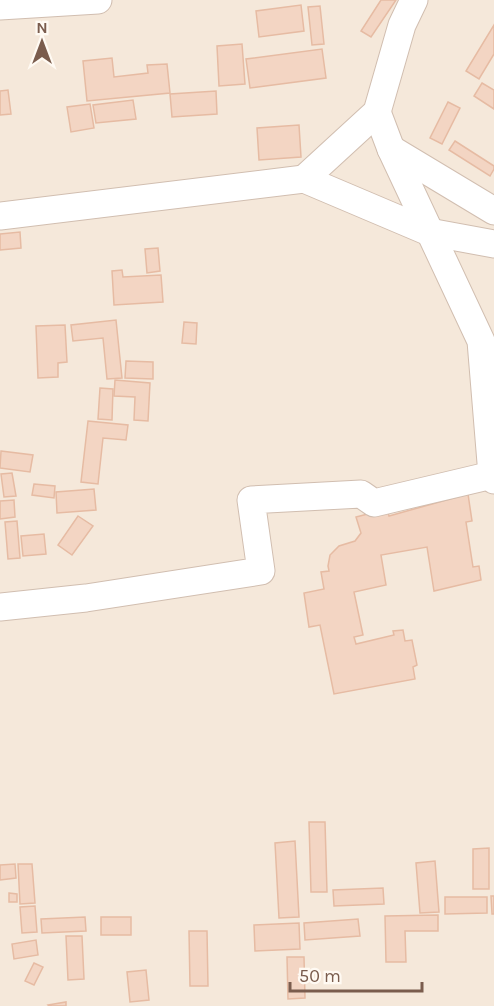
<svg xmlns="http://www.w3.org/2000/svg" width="494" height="1006" font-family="Karla,sans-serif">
	<rect width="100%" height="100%" fill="#fdf6ec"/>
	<rect fill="#f5e8da" x="0" y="0" width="494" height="1006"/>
	<g fill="#f3d5c3" stroke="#e6bba3" stroke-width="1.5">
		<polygon points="381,0 396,0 371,37 361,31"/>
		<polygon points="301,5 304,31 259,37 256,11"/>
		<polygon points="320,6 324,44 312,45 308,7"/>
		<polygon points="494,25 494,54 479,79 466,71"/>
		<polygon points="242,44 245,84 219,86 217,46"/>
		<polygon points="322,49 326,78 250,88 246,59"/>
		<polygon points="112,58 114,77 148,73 147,65 167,64 170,93 87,101 83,61"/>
		<polygon points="482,83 494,90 494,109 474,96"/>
		<polygon points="8,90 11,114 0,115 0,91"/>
		<polygon points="216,91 217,114 172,117 170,94"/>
		<polygon points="133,100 136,119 96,123 93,105"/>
		<polygon points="448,102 460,108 442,144 430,138"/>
		<polygon points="90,104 94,128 71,132 67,107"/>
		<polygon points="299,125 301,157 259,160 257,128"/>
		<polygon points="455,141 494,166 494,169 490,176 449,150"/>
		<polygon points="20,232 21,248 0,250 0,234"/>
		<polygon points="158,248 160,271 147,273 145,249"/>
		<polygon points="122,270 123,277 161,275 163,302 114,305 112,271"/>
		<polygon points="116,320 122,378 107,379 103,338 73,341 71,325"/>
		<polygon points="184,322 197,323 196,344 182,343"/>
		<polygon points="65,325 67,362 58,363 58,377 38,378 36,326"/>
		<polygon points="126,361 153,362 153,379 125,378"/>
		<polygon points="115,380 150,383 148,421 134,420 135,397 114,396"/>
		<polygon points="100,388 113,389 112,420 98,419"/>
		<polygon points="88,421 128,425 126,440 103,438 98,484 81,482"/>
		<polygon points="1,451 33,455 30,472 0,468"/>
		<polygon points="12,473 16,496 4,497 1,474"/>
		<polygon points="34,484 55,486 54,498 32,495"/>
		<polygon points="94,489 96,510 57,513 56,492"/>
		<polygon points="468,494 472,521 466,522 473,567 479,566 481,580 434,591 427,547 381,555 386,585 354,592 363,635 354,637 356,644 394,635 393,631 403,630 405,641 412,640 417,665 413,667 415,679 334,694 320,625 309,627 304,593 324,589 321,572 329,571 328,566 330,555 339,546 355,541 361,533 356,517 387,509 389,516"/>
		<polygon points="14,500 15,517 0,519 0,501"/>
		<polygon points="78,516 93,526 72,555 58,545"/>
		<polygon points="17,521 20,558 8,559 5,522"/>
		<polygon points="44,534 46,554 23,556 21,536"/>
		<polygon points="309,822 325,822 327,892 311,892"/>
		<polygon points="295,841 299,917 279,918 275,843"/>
		<polygon points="489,848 489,889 473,889 473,849"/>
		<polygon points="435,861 439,912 420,913 416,863"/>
		<polygon points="15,864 16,878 0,880 0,865"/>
		<polygon points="18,864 32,864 35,903 20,904"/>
		<polygon points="383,888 384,904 334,906 333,890"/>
		<polygon points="9,893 17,894 17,902 9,902"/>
		<polygon points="491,896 494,896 494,914 492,914"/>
		<polygon points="445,897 487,897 487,913 445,914"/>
		<polygon points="35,906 37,932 22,933 20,907"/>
		<polygon points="438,915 438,931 405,931 406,962 386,962 385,916"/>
		<polygon points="85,917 86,931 42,933 41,919"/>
		<rect x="101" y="917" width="30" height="18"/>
		<polygon points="358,919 360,936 305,940 304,923"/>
		<polygon points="299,923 300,949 255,951 254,925"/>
		<polygon points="189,931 207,931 208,986 190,986"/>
		<polygon points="66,936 82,936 84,979 68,980"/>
		<polygon points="36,940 38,955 14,959 12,944"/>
		<polygon points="287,957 304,957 305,998 288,999"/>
		<polygon points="34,963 43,967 34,985 25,981"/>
		<polygon points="146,970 149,1000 130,1002 127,972"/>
		<polygon points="66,1002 66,1006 49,1006 48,1005"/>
	</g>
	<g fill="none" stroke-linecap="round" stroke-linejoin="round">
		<g stroke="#d1beb0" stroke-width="29">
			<g id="minor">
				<polyline points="0,6 98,0"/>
				<polyline points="377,112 391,149 481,341 492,475 494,480"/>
				<polyline points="391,149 494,211"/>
				<polyline points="304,179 377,112 402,25 414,0"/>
				<polyline points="0,216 304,179 429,232 494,244"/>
				<polyline points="0,607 86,598 261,571 251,500 361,494 374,503 492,475"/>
			</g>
		</g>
		<use href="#minor" stroke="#fff" stroke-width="27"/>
	</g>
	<g transform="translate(42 42)" stroke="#fffaf3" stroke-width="4.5" paint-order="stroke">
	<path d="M0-4.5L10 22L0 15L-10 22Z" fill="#7a5c4d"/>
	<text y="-9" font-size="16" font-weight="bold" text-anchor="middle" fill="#7a5c4d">N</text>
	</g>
	<path d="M290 982v9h132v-9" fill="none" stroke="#7a5c4d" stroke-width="3"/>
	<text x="299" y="982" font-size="18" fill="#7a5c4d" stroke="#fffaf3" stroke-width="4.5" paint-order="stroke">50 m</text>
</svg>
